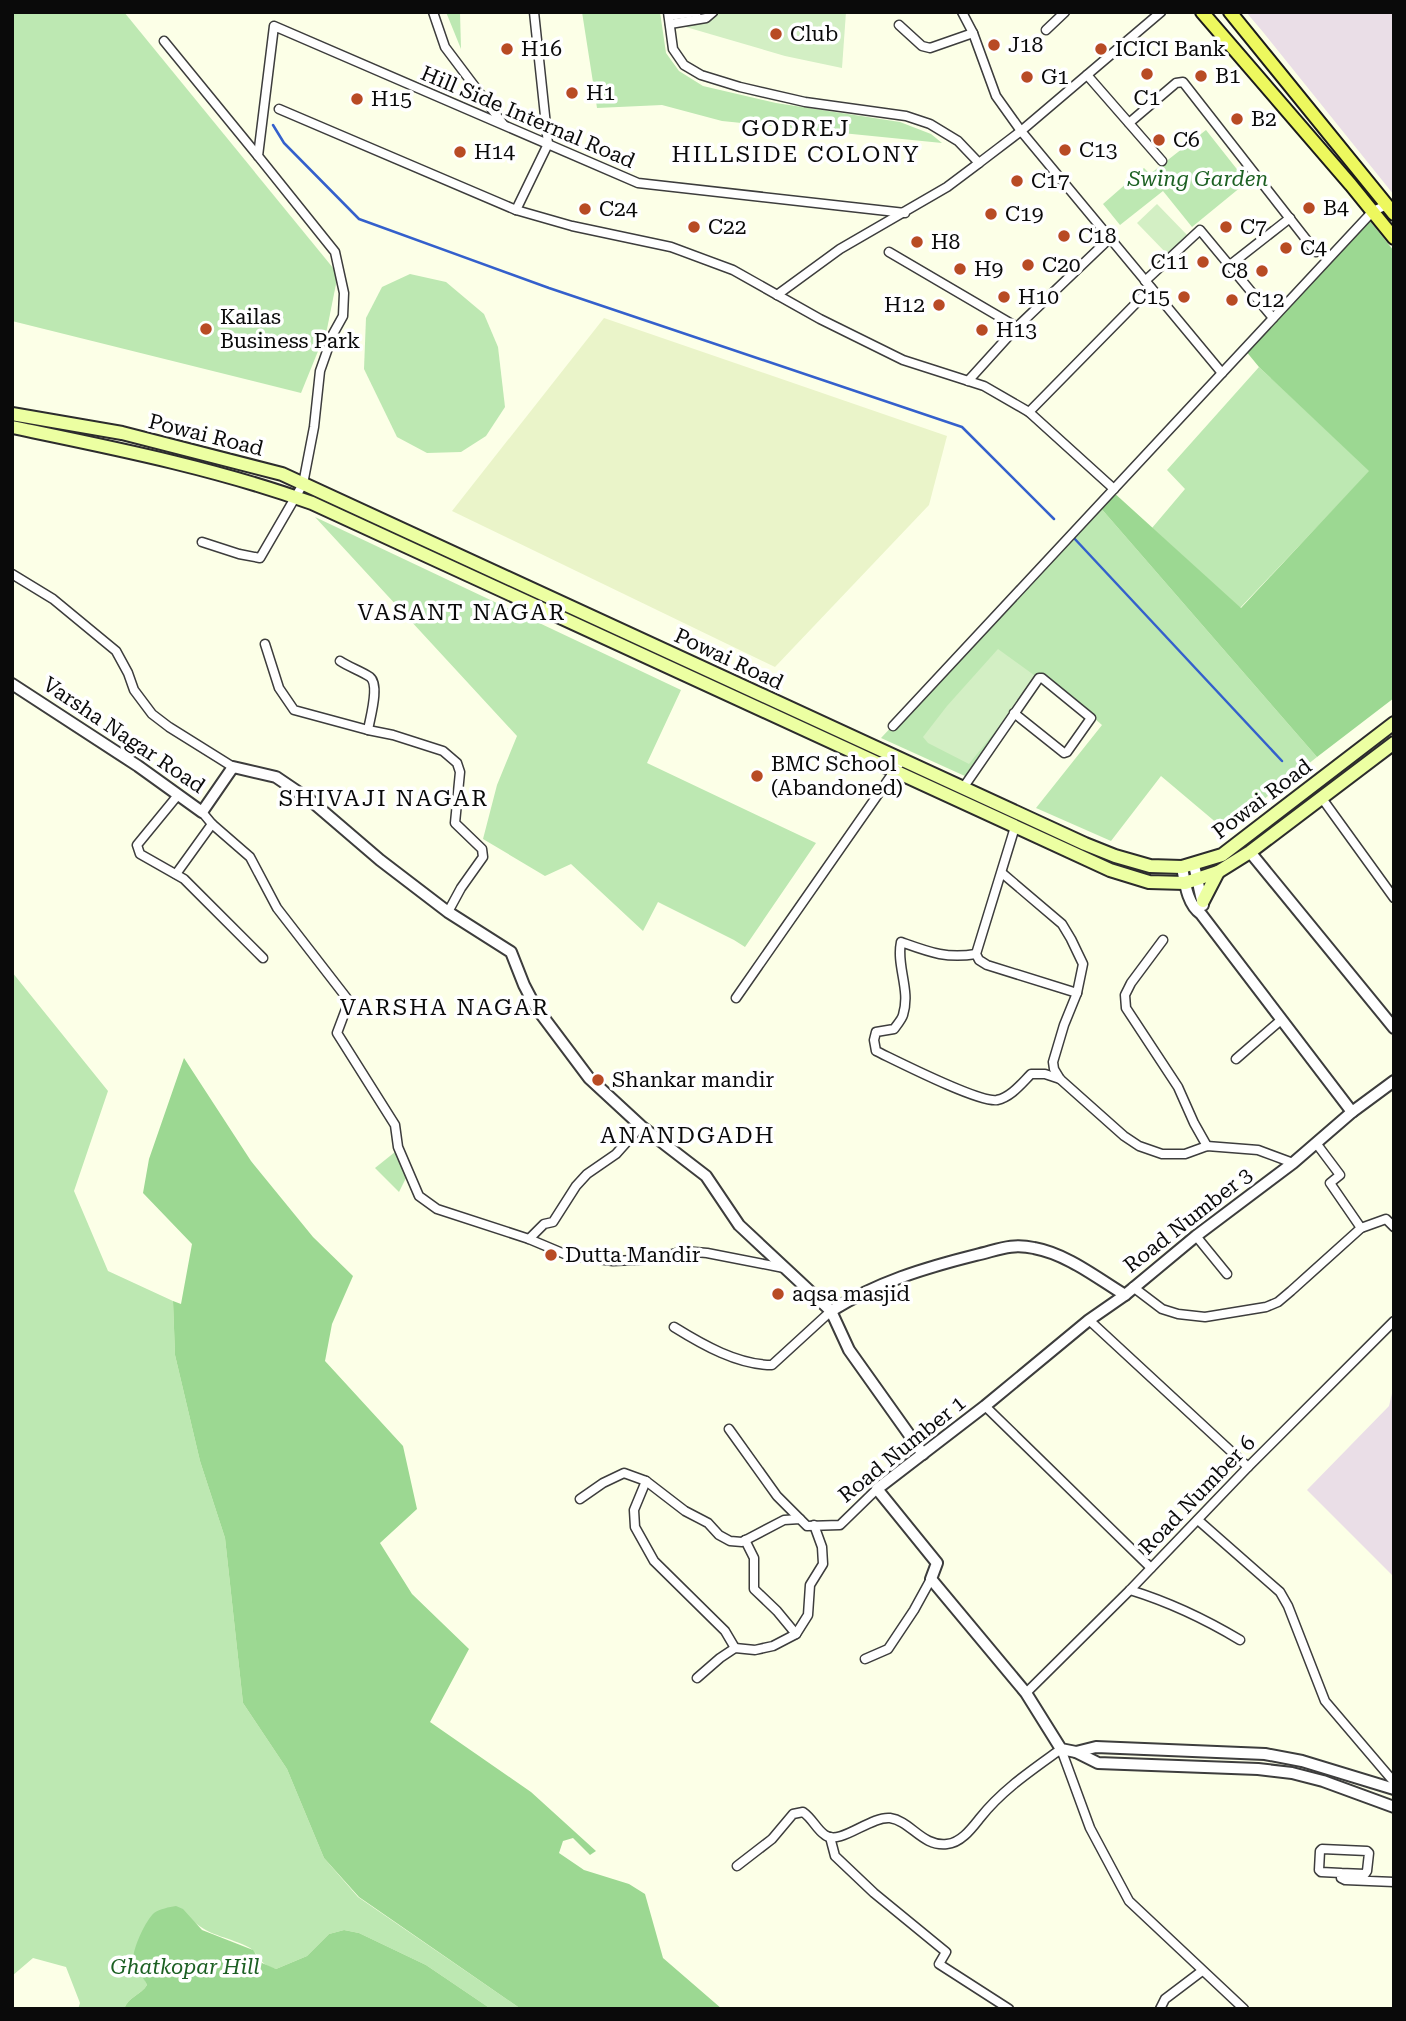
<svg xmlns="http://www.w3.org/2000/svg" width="1406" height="2021" font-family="'Roboto Serif',serif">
	<rect width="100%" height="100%" fill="#fcffe7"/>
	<g fill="#eadee7">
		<polygon points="1246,12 1394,12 1394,195 1263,32"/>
		<polygon points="1394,1385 1394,1577 1307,1490 1389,1406"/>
	</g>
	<polygon fill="#eaf4c9" points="604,318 947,436 929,505 775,667 452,511"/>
	<g fill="#bde8b2">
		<polygon points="12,12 124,12 338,274 327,329 301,393 12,321"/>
		<polygon points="446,12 460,12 461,49"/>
		<polygon points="582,12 660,12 666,53 679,71 703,86 776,103 900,122 931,134 942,143 722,121 662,105 597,108"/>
		<polygon points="1206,130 1247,182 1192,227 1163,191 1120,225 1103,204 1144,168 1150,174"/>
		<polygon points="410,274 446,282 484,314 498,347 505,407 486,436 461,452 427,453 397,437 364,369 366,318 382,287"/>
		<polygon points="1259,367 1370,471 1240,608 1152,528 1185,489 1167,470"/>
		<polygon points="1099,506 1317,757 1225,830 1161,776 1111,841 1036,808 1102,725 1045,676 967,777 881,738"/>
		<polygon points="315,517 681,690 647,763 816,843 745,947 734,940 658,902 643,931 571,864 545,876 483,839 497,785 517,736"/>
		<path d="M12,972L108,1091L74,1191L108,1271L173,1301L175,1355L200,1461L225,1538L243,1703L287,1769L324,1858L358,1897L521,2009H491L426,1965L359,1933L344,1930L329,1934L307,1956L276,1969C258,1964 261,1956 250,1948C230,1937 211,1937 193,1921L134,1966L144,1978L147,1985C141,1995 128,1997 124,2009H78L80,2003L66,1967L33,1958L12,1976Z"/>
		<polygon points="395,1152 407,1176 399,1192 375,1168"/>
	</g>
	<g fill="#9cd892">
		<polygon points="1370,221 1394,251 1394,698 1317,757 1099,506 1112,491 1241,608 1369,471 1259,367 1245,350"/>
		<polygon points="184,1058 251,1161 313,1237 353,1276 332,1324 325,1361 403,1446 417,1509 380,1543 412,1594 469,1649 430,1722 531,1792 596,1851 590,1855 573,1838 563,1841 559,1853 584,1870 629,1884 645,1894 663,1958 722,2009 521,2009 359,1897 324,1858 287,1769 243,1703 225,1538 200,1461 175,1355 173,1301 181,1304 192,1244 143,1193 149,1159"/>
		<path d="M176,1906L183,1909L202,1930L253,1950L262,1963L276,1969L307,1956L329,1934L344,1930L359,1933L426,1965L491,2009H124C128,1997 141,1995 147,1985C144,1977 137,1973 134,1966C129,1955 145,1921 154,1913C160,1909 169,1907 176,1906Z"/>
	</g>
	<g fill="#d3efc4">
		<polygon points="678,12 846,12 842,68 785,56 679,25"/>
		<polygon points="1157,204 1189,237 1169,256 1137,223"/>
		<polygon points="998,649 1038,678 969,764 928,743 923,737 947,706"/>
	</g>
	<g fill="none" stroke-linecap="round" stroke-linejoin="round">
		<g stroke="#3460cc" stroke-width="2.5">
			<polyline points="273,125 284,143 359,219 549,288 962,427 1054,519"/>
			<polyline points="1073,537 1282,761"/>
		</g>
		<g stroke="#3d3d3d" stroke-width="11">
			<g id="minor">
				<polyline points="433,12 445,47 503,124"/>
				<polyline points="668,12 673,49 684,65 701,75 740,87 805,102 906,116 930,124 958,141 979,163 1021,131 1161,12"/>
				<polyline points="962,12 973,33 996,96 1021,131 1222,373"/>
				<polyline points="669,16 697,12"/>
				<polyline points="670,24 706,18 713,12"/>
				<polyline points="899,25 922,46 930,48 973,33"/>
				<polyline points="1046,30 1065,12"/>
				<polyline points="164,41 258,156"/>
				<polyline points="1087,75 1162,161"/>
				<polyline points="279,109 516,210 572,226 671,247 733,270 820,319 903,360 984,386 1029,412 1114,489"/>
				<polyline points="1129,123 1176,83 1183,82 1316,252"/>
				<polyline points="516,210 548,144 534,12"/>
				<polyline points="889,252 1017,327"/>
				<polyline points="1230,265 1290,218"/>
				<polyline points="1145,281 1200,230 1273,318"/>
				<polyline points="777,295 840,249 947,187 979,163"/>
				<polyline points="968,381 1017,327 1109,239"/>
				<polyline points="1029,412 1151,288"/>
				<polyline points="202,542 239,554 260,558 303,484 314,427 320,371 333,334 343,316 344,293 335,252 258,156 274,26 638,183 905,213"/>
				<polyline points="12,574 53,599 116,651 128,673 134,690 152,714 169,727 233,767"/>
				<polyline points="265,644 279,688 294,710 368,730 393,735 443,751 457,763 460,772 455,823 482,849 483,857 461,888 448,912"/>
				<path d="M340,661C349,667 361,671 370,677C380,685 370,718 368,730"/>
				<polyline points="893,726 1373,211 1387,205"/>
				<polyline points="963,788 1039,678 1042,678 1091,718 1067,752 1064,753 1014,713"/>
				<polyline points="178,795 137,845 140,854 184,879 263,958"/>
				<polyline points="1321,797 1394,898"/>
				<polyline points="202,812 212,824 250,857 277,908 349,1001 337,1033 395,1125 398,1147 419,1196 437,1209 529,1239 567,1255 613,1261 655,1259 683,1251 707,1253 784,1268"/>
				<polyline points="1015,827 976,954 979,960 987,965 1077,993"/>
				<polyline points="1002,873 1062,924 1071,939 1083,964 1077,993 1064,1025 1053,1062 1054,1069 1060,1079 1124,1136 1139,1146 1162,1154 1185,1154 1207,1146 1258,1150 1293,1163"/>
				<polyline points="176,874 212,824"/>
				<polyline points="1163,940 1131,983 1125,995 1126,1008 1178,1087 1194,1123 1207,1146"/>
				<path d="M976,954C946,959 929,952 901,942C896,966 911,990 903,1015C902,1019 897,1025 894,1029L876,1032L874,1040L876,1051C897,1061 979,1103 997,1100C1011,1097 1021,1084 1031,1074H1045L1060,1079"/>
				<polyline points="736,998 902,760"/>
				<polyline points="1236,1059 1281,1020"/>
				<polyline points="1316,1143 1340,1175 1330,1183 1361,1228"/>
				<polyline points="1196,1236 1227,1274"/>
				<polyline points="529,1239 544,1224 553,1222 576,1186 587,1174 616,1154 641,1126"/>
				<polyline points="1133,1287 1162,1309 1178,1314 1205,1317 1266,1307 1278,1302 1291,1291 1361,1228 1386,1219 1394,1227"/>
				<polyline points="1089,1320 1248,1467"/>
				<path d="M674,1327C703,1345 738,1365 772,1365L831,1311"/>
				<polyline points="985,1406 1151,1568"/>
				<polyline points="729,1429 777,1496 800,1519"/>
				<polyline points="646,1481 634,1510 635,1527 654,1561 725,1631 735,1648"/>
				<polyline points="580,1499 603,1483 624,1473 646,1481 685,1511 708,1523 719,1535 730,1541 742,1542 784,1520 800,1519 807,1526 840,1525 877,1489"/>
				<polyline points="1198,1520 1280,1592 1288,1606 1325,1701 1394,1782"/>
				<polyline points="745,1540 754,1558 754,1589 777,1611 796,1634"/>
				<path d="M1130,1590C1169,1602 1205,1619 1240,1640"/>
				<polyline points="865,1659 888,1649 914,1610 931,1579"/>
				<polyline points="697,1678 720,1658 735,1648 755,1650 773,1646 796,1634 808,1615 810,1585 823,1564 822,1547 814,1525"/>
				<polyline points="1026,1693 1130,1590 1248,1467 1394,1321"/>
				<polyline points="830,1837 835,1856 874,1893 946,1952 939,1964 1009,2009"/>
				<path d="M737,1866L772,1839L793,1814L803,1812C813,1819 816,1829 825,1835C840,1846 870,1816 890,1818C911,1821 922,1847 947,1844C961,1843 972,1828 980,1818C1002,1790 1032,1770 1061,1749L1090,1828L1129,1901L1244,2009"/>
				<polyline points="1341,1873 1365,1874 1367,1871 1369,1853 1367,1851 1322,1849 1320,1851 1319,1870 1321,1872 1341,1873 1341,1878 1345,1880 1394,1882"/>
				<polyline points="1160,2009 1165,1999 1202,1971"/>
			</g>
		</g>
		<g stroke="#3d3d3d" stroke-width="14">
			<g id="tertiary">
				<polyline points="12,684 138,766 202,812 233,767 276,777 310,800 380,860 448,912 511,952 524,985 535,1006 589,1078 641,1126 706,1176 739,1225 831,1311 849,1350 923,1454"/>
				<polyline points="1250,852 1394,1028"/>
				<polyline points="1194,865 1203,905"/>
				<path d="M1182,867C1185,883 1187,904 1201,914L1352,1112"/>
				<polyline points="1394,1081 1352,1112 1293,1163 1196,1236 1125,1295 1089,1320 985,1406 877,1489 937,1563 931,1579 1026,1693 1061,1749 1076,1752 1098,1763 1258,1769 1292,1773 1323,1781 1394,1807"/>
				<path d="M831,1311C878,1282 924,1268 976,1255C998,1250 1011,1243 1034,1248C1067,1254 1097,1278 1125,1295"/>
				<polyline points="1076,1752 1096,1747 1265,1754 1302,1761 1394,1789"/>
			</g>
		</g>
		<g stroke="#2c2c2c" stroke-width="16">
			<g id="secondary">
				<polyline points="12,414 122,433 282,474 1085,844 1115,856 1150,866 1182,867 1222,855 1394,723"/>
				<path d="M12,427C113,448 215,468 312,503L1110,870L1149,882L1185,883L1218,872L1250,852L1394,743"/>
				<polyline points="1203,901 1218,872"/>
			</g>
		</g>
		<g stroke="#1b1b1b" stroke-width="16">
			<g id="primary">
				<polyline points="1202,12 1351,185 1394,238"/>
				<polyline points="1230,12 1394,214"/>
			</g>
		</g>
		<use href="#minor" stroke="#fff" stroke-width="8"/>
		<use href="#tertiary" stroke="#fff" stroke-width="10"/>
		<use href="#secondary" stroke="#ecffa2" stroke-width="12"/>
		<use href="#primary" stroke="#edf85e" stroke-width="12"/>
	</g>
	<g fill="#b84b24" stroke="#fff" stroke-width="2.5">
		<circle cx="776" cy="34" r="7"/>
		<circle cx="994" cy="45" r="7"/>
		<circle cx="507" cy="49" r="7"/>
		<circle cx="1101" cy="49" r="7"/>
		<circle cx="1147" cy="74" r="7"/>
		<circle cx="1201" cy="76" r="7"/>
		<circle cx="1027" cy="77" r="7"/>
		<circle cx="572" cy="93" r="7"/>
		<circle cx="357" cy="99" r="7"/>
		<circle cx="1237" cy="119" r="7"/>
		<circle cx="1159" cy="140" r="7"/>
		<circle cx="1065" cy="150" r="7"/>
		<circle cx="460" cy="152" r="7"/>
		<circle cx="1017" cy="181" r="7"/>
		<circle cx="1309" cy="208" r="7"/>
		<circle cx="585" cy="209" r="7"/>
		<circle cx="991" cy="214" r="7"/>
		<circle cx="694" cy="227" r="7"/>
		<circle cx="1226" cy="227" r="7"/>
		<circle cx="1064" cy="236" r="7"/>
		<circle cx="917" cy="242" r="7"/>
		<circle cx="1286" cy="248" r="7"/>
		<circle cx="1203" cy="262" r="7"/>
		<circle cx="1028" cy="265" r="7"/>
		<circle cx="960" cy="269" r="7"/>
		<circle cx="1262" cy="271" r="7"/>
		<circle cx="1004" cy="297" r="7"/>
		<circle cx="1184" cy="297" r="7"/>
		<circle cx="1232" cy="300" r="7"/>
		<circle cx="939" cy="305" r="7"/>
		<circle cx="206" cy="329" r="7"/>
		<circle cx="982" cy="330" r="7"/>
		<circle cx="757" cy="776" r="7"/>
		<circle cx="598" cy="1080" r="7"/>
		<circle cx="551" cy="1255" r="7"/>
		<circle cx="778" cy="1294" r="7"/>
	</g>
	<g text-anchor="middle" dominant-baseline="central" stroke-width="7" stroke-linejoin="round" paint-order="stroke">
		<g font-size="21" fill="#0a0a0a" stroke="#fff" text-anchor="start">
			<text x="790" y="34">Club</text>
			<text x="1008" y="45">J18</text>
			<text x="521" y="49">H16</text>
			<text x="1115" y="49">ICICI Bank</text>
			<text x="1215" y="76">B1</text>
			<text x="1041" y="77">G1</text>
			<text x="586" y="93">H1</text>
			<text x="1147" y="98" text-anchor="middle">C1</text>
			<text x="371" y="99">H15</text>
			<text x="1251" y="119">B2</text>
			<text x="1173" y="140">C6</text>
			<text x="1079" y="150">C13</text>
			<text x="474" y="152">H14</text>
			<text x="1031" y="181">C17</text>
			<text x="1323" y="208">B4</text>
			<text x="599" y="209">C24</text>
			<text x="1005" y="214">C19</text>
			<text x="708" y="227">C22</text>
			<text x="1240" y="227">C7</text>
			<text x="1078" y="236">C18</text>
			<text x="931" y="242">H8</text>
			<text x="1300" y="248">C4</text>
			<text x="1189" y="262" text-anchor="end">C11</text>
			<text x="1042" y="265">C20</text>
			<text x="974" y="269">H9</text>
			<text x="1248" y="271" text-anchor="end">C8</text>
			<text x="1018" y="297">H10</text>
			<text x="1170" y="297" text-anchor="end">C15</text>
			<text x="1246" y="300">C12</text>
			<text x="925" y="305" text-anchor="end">H12</text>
			<text x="220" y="317">Kailas<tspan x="220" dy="24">Business Park</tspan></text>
			<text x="996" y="330">H13</text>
			<text x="771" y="764">BMC School<tspan x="771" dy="24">(Abandoned)</tspan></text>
			<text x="612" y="1080">Shankar mandir</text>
			<text x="565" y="1255">Dutta Mandir</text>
			<text x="792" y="1294">aqsa masjid</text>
		</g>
		<g font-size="21" fill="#0a0a0a" stroke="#fff">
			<text transform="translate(528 117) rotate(23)">Hill Side Internal Road</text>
			<text transform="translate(206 435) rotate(14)">Powai Road</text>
			<text transform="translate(729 659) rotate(25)">Powai Road</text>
			<text transform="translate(124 735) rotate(34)">Varsha Nagar Road</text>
			<text transform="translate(1262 799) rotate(-37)">Powai Road</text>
			<text transform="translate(1188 1220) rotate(-38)">Road Number 3</text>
			<text transform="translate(902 1449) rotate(-39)">Road Number 1</text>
			<text transform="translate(1197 1495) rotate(-46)">Road Number 6</text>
		</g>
		<g font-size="21" font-style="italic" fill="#1c6023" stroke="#fff">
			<text x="1198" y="179">Swing Garden</text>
			<text x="185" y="1967">Ghatkopar Hill</text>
		</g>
		<g font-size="23" letter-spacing="2" fill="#0a0a0a" stroke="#fff">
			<text x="796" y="128">GODREJ<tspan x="796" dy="26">HILLSIDE COLONY</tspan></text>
			<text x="462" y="612">VASANT NAGAR</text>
			<text x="384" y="798">SHIVAJI NAGAR</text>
			<text x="445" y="1007">VARSHA NAGAR</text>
			<text x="688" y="1135">ANANDGADH</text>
		</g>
	</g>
	<rect width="1406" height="2021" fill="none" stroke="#0a0a0a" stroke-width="28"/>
</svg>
